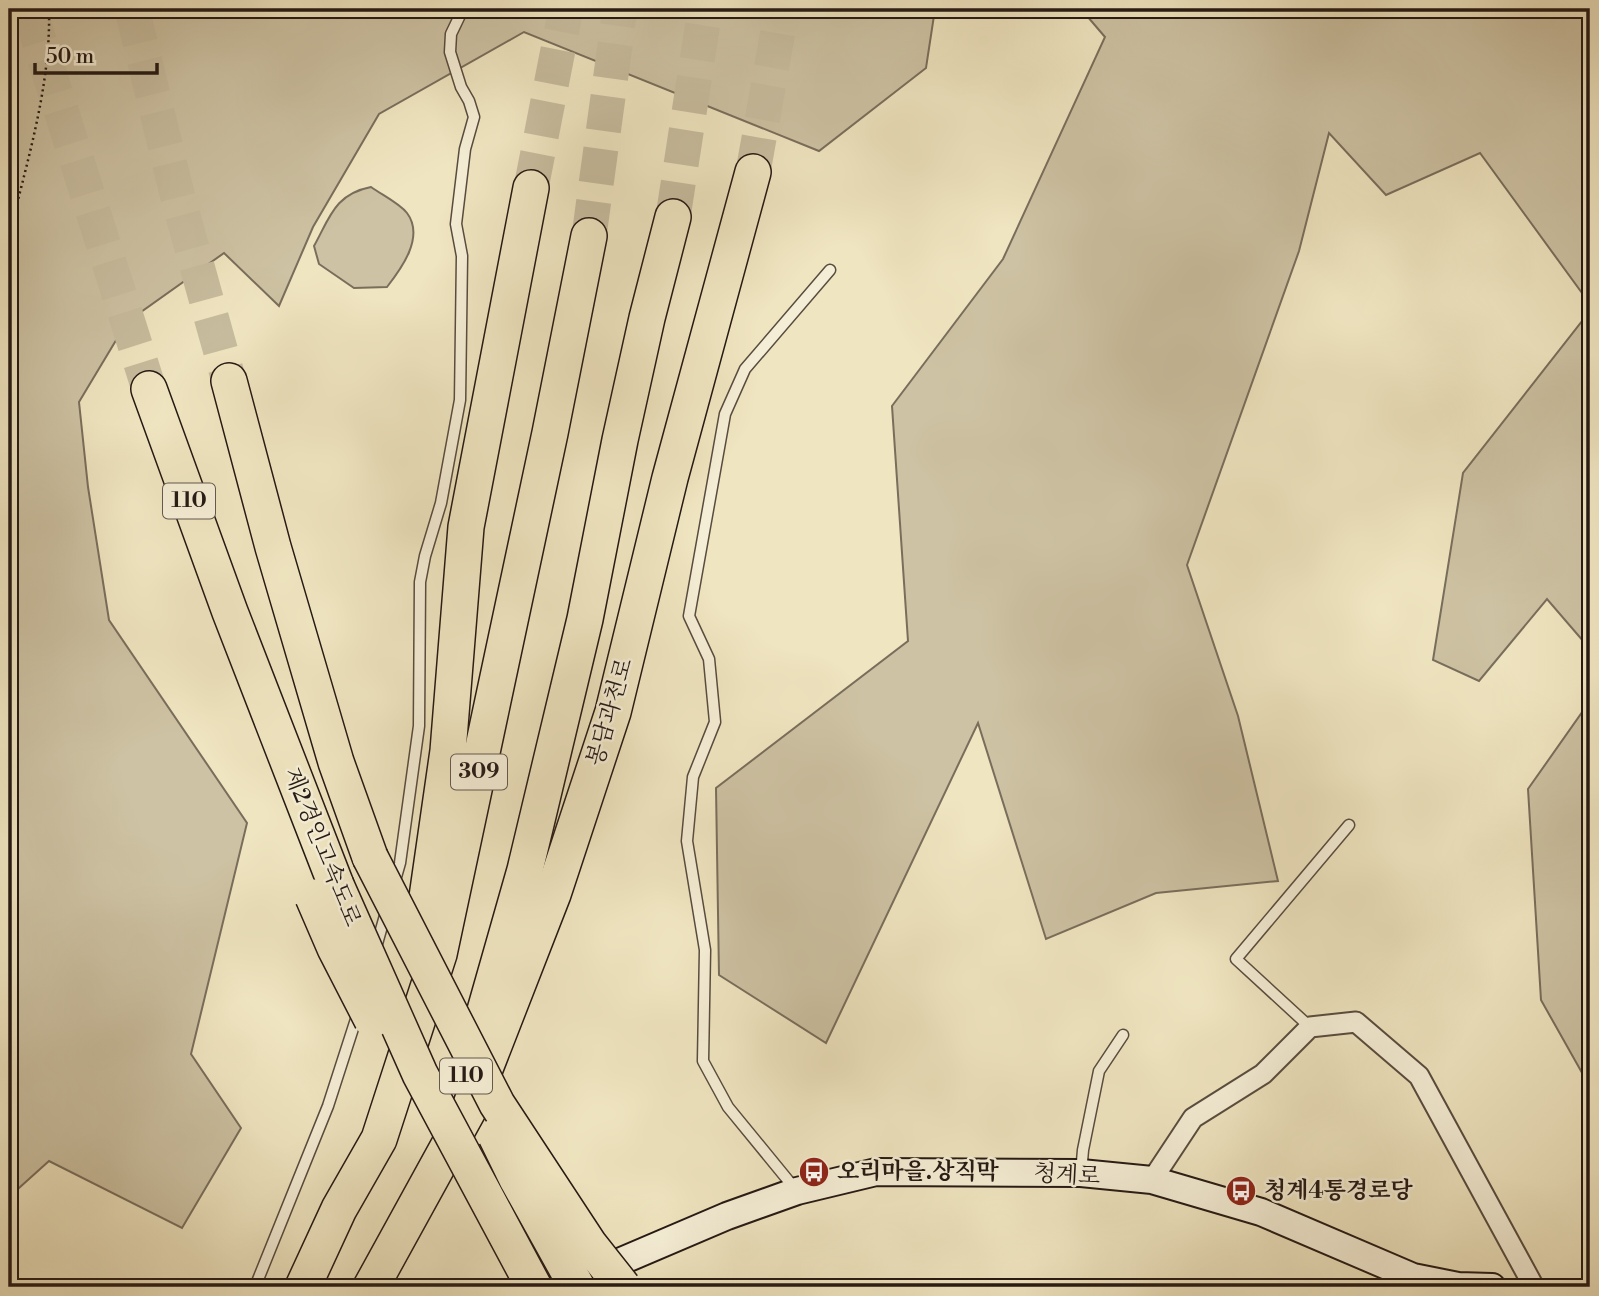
<svg xmlns="http://www.w3.org/2000/svg" width="1599" height="1296" font-family="'Libre Bodoni','Noto Serif KR',serif">
	<rect width="100%" height="100%" fill="#efe5c0"/>
	<filter id="stains"><feTurbulence type="fractalNoise" baseFrequency=".00286" numOctaves="4"/><feColorMatrix values="0 0 0 0 .2 0 0 0 0 .09 0 0 0 0 .02 0 0 0 .5 -.17"/></filter>
	<radialGradient id="worn" r=".72"><stop offset=".6" stop-color="#630" stop-opacity="0"/><stop offset="1" stop-color="#630" stop-opacity=".3"/></radialGradient>
	<g fill="#cdc2a3" stroke="#796e5c" stroke-width="2">
		<polygon points="9,9 935,9 926,68 819,151 524,32 379,114 313,227 279,306 224,253 127,322 79,402 88,487 109,620 247,823 191,1054 241,1128 182,1228 49,1161 9,1197"/>
		<polygon points="1081,9 1590,9 1590,304 1480,153 1386,195 1329,133 1299,251 1187,565 1238,716 1278,881 1156,893 1046,939 978,723 826,1043 719,975 716,788 908,641 892,406 1003,259 1105,37"/>
		<path d="M371,187C382,195 399,203 407,213C425,237 401,269 387,287L354,288L319,264L314,246C330,217 335,194 371,187Z"/>
		<polygon points="1590,311 1590,649 1547,599 1479,681 1433,660 1463,473"/>
		<polygon points="1590,701 1590,1087 1541,1000 1528,789"/>
	</g>
	<g fill="none" stroke-linecap="round" stroke-linejoin="round">
		<g stroke="#c7bc9e" stroke-width="35" stroke-dasharray="35 18" stroke-linecap="butt">
			<polyline points="29,9 149,389"/>
			<polyline points="132,9 178,198 229,381"/>
			<polyline points="753,172 782,9"/>
			<polyline points="531,188 566,9"/>
			<polyline points="673,217 705,9"/>
			<polyline points="589,236 620,9"/>
		</g>
		<g stroke="#584c3f" stroke-width="13">
			<g id="lane">
				<polyline points="394,884 400,863 419,726 420,582 425,556 441,503 460,400 462,256 456,224 465,149 474,117 469,101 461,87 450,52 451,34 463,9"/>
				<polyline points="375,951 386,912"/>
				<polyline points="1310,1027 1236,959 1349,825"/>
				<polyline points="1081,1173 1083,1150 1099,1071 1123,1035"/>
				<polyline points="796,1190 728,1107 703,1061 705,950 687,841 693,777 715,722 709,659 689,616 725,414 745,369 830,270"/>
				<polyline points="255,1287 328,1106 358,1013"/>
			</g>
		</g>
		<g stroke="#584c3f" stroke-width="23">
			<polyline id="street" points="1152,1180 1193,1118 1263,1074 1310,1027 1356,1022 1419,1076 1534,1287"/>
		</g>
		<g stroke="#251914" stroke-width="30">
			<polyline id="secondary" points="591,1274 727,1216 797,1191 876,1172 1081,1173 1152,1180 1261,1212 1413,1277 1458,1286 1492,1287"/>
		</g>
		<g stroke="#251914" stroke-width="38">
			<g id="highway">
				<polyline points="229,381 273,547 336,762 370,857"/>
				<polyline points="149,389 230,612 336,885"/>
				<polyline points="423,925 448,751 466,527 531,188"/>
				<polyline points="484,1014 525,870 585,619 620,440 647,318 673,217"/>
				<polyline points="303,1287 339,1209 379,1139 439,954 550,433 589,236"/>
				<polyline points="371,1287 470,1107 553,894 613,712 670,478 753,172"/>
			</g>
		</g>
		<path stroke="#251914" stroke-width="2.5" stroke-dasharray="2 3.5" stroke-linecap="butt" d="M9,236C27,161 51,86 49,9"/>
		<use href="#lane" stroke="#f5eed6" stroke-width="10"/>
		<use href="#street" stroke="#f5eed6" stroke-width="19"/>
		<use href="#secondary" stroke="#f5eed6" stroke-width="26"/>
		<use href="#highway" stroke="#efe5c0" stroke-width="35"/>
		<g stroke="#251914" stroke-width="38" stroke-linecap="butt">
			<g id="highway-bridge">
				<polyline points="370,857 497,1104 589,1244 623,1287"/>
				<polyline points="336,885 420,1074 534,1287"/>
				<polyline points="313,897 335,948 372,1020"/>
				<polyline points="496,1136 517,1179 577,1287"/>
			</g>
		</g>
		<use href="#highway-bridge" stroke="#efe5c0" stroke-width="35"/>
	</g>
	<defs>
		<g id="bus-disc" transform="scale(1.575)"><circle r="9.5" fill="#8f2418" stroke="#f5eed6"/><path d="M-5-6H5V4H4V6H2V4H-2V6H-4V4H-5ZM-3.5-4V0h7V-4ZM-3.5 1.2v1.5H-2V1.2ZM2 1.2v1.5H3.5V1.2Z" fill="#fff"/></g>
	</defs>
	<g fill-rule="evenodd">
		<use href="#bus-disc" x="814" y="1172"/>
		<use href="#bus-disc" x="1241" y="1191"/>
	</g>
	<g text-anchor="middle" dominant-baseline="central" stroke-width="5" stroke-linejoin="round" paint-order="stroke">
		<g fill="#f5eed6" stroke="#63594e" stroke-width="2">
			<rect x="163" y="483.5" width="52" height="35" rx="5"/>
			<rect x="451" y="754.5" width="56" height="35" rx="5"/>
			<rect x="440" y="1058.5" width="52" height="35" rx="5"/>
		</g>
		<g font-size="21" font-weight="bold" fill="#251914">
			<text x="189" y="501">110</text>
			<text x="479" y="772">309</text>
			<text x="466" y="1076">110</text>
		</g>
		<g font-size="23" fill="#251914" stroke="#f5eed6">
			<text transform="translate(610 712) rotate(-74)">봉담과천로</text>
			<text transform="translate(322 847) rotate(68)">제2경인고속도로</text>
			<text transform="translate(1067 1175) rotate(3)">청계로</text>
		</g>
		<g font-size="23" font-weight="bold" fill="#251914" stroke="#f5eed6" text-anchor="start">
			<text x="837" y="1172">오리마을.상직막</text>
			<text x="1264" y="1191">청계4통경로당</text>
		</g>
	</g>
	<rect width="1599" height="1296" fill="none" stroke="#efe5c0" stroke-width="35"/>
	<rect x="10" y="10" width="1578" height="1275" fill="none" stroke="#251914" stroke-width="3.5"/>
	<rect x="18" y="18" width="1564" height="1261" fill="none" stroke="#251914" stroke-width="2"/>
	<path d="M35 63v10h122v-10" fill="none" stroke="#251914" stroke-width="3.5"/>
	<text x="46" y="63" font-size="21" fill="#251914" stroke="#f5eed6" stroke-width="5" paint-order="stroke">50 m</text>
	<rect width="100%" height="100%" filter="url(#stains)"/>
	<rect width="100%" height="100%" fill="url(#worn)"/>
</svg>
